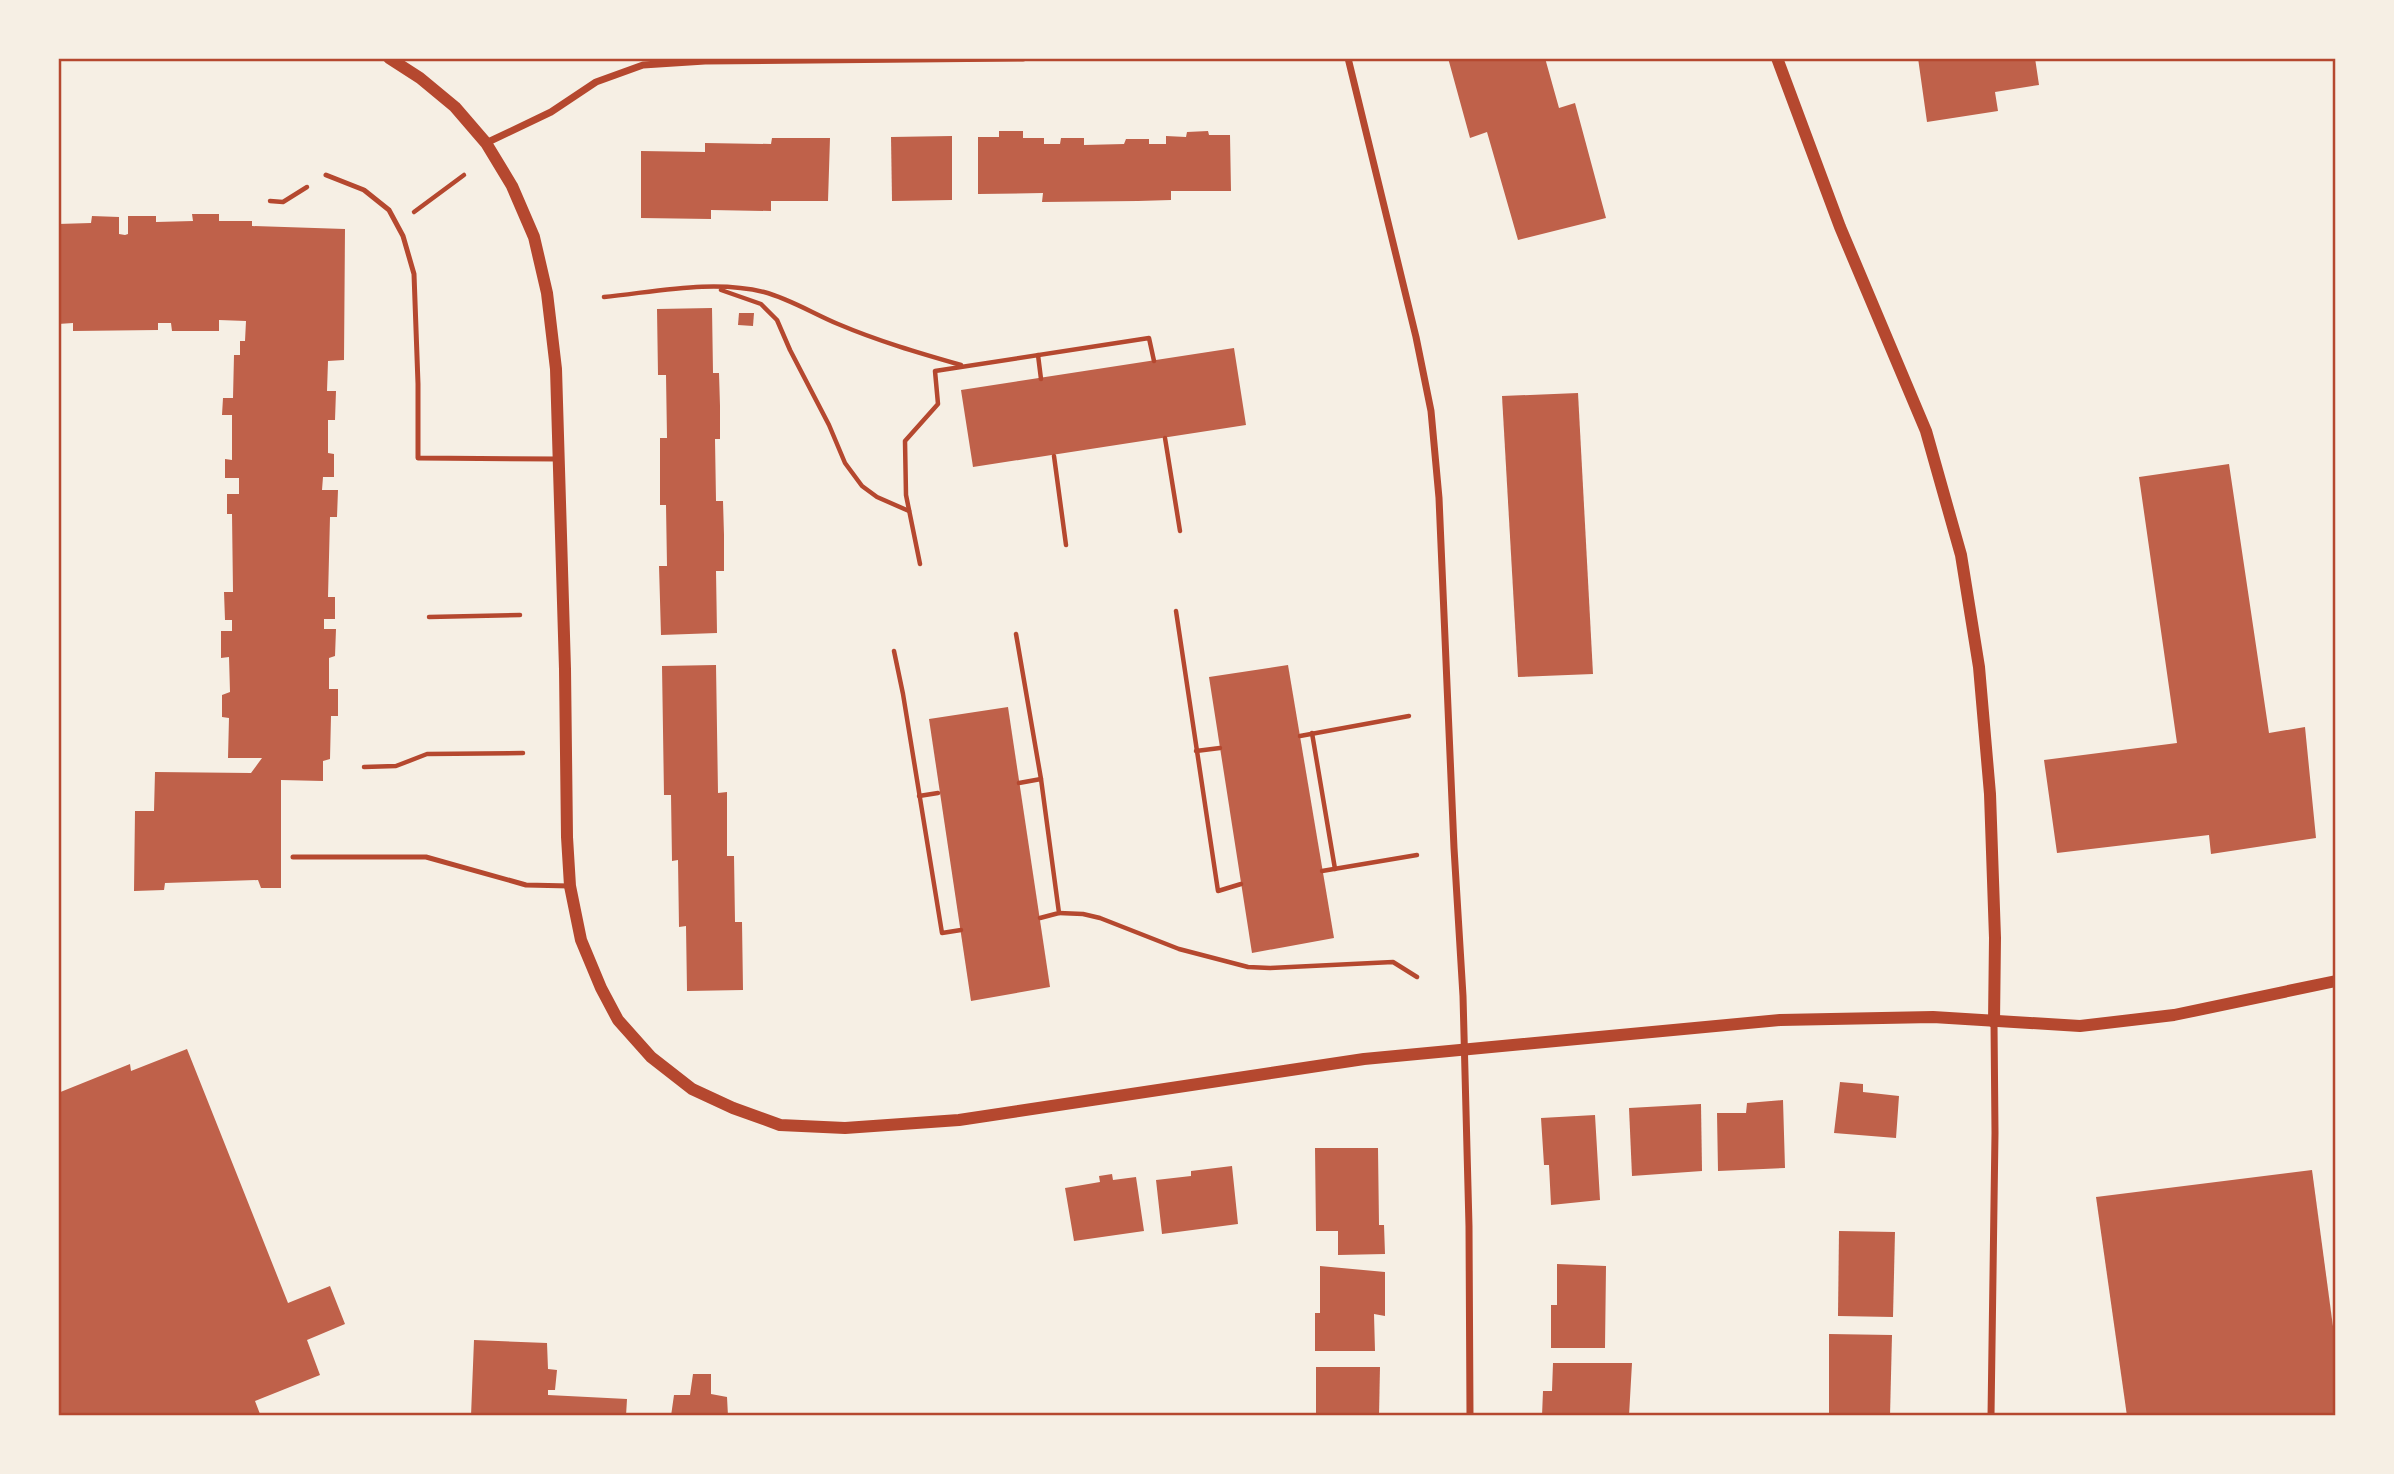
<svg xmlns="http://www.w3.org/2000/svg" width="2394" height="1474" font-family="'Noto Sans',sans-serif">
	<rect width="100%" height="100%" fill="#f6efe4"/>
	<g fill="#bf614a">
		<polygon points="1448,58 1545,58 1559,108 1575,103 1606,218 1518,240 1487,132 1470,138"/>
		<polygon points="1918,58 2035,58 2039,85 1995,92 1998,111 1927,122"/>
		<polygon points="999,131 1023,131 1023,138 1044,138 1044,144 1060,144 1061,138 1084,138 1084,145 1124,144 1126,139 1149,139 1149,144 1166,144 1166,136 1186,137 1187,132 1208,131 1209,135 1230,135 1231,191 1171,191 1171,200 1138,201 1042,202 1043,193 978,194 978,137 999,137"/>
		<polygon points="952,136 952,200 892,201 891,137"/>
		<polygon points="772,138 830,138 828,201 771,201 771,211 711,210 711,219 641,218 641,151 705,152 705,143 771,144"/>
		<polygon points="192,214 219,214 219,221 252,221 252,226 345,229 344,360 328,361 327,391 336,391 335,420 328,420 328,453 334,454 334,477 323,477 322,490 338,490 337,517 330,517 328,597 335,597 335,619 324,619 324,629 336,629 335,656 329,658 329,689 338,689 338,716 331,716 330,759 323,761 323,781 281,780 281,888 261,888 258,880 165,883 164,890 134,891 135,811 154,811 155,772 251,773 262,758 228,758 229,718 222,717 222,695 230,692 229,657 221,658 221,631 232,631 232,620 225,620 224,592 233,592 232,514 227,514 227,494 239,494 239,478 225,478 225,459 232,460 232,415 222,415 223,398 233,398 234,355 240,355 240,341 245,341 246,321 219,320 219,331 172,331 171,323 158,323 158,330 73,331 73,323 58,324 58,224 91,223 92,216 119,217 119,234 125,235 128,234 128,216 156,216 156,222 193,221"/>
		<polygon points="712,308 713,373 719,373 720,406 720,439 715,439 716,501 723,501 724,535 724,571 716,571 717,633 661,635 659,566 667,566 666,505 660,505 660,438 667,438 666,375 658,375 657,309"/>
		<polygon points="739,313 754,313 753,326 738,325"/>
		<polygon points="1234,348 1246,425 973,467 961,390"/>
		<polygon points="1578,393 1593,674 1518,677 1502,396"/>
		<polygon points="2229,464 2269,733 2305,727 2316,838 2211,854 2209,835 2057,853 2044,760 2177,743 2139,477"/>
		<polygon points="716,665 718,793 727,792 727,856 734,856 735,922 742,922 743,990 687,991 686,926 679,927 678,860 672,861 671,795 664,795 662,666"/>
		<polygon points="1288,665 1334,938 1252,953 1209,677"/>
		<polygon points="1008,707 1050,987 971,1001 929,719"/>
		<polygon points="187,1049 288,1303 330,1286 345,1324 307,1340 320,1375 255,1401 260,1414 256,1416 58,1416 58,1093 130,1064 131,1071"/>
		<polygon points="1840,1082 1863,1084 1863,1092 1899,1096 1896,1138 1834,1133"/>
		<polygon points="1783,1100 1785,1168 1718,1171 1717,1113 1746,1113 1747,1103"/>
		<polygon points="1701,1104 1702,1171 1632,1176 1629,1108"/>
		<polygon points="1595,1115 1600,1200 1551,1205 1549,1165 1544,1165 1541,1118"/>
		<polygon points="1315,1148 1378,1148 1379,1225 1384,1225 1385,1254 1338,1255 1338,1231 1316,1231"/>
		<polygon points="1232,1166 1238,1224 1162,1234 1156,1180 1191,1176 1191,1171"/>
		<polygon points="2312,1170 2336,1349 2336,1416 2127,1416 2096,1197"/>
		<polygon points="1112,1174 1113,1180 1136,1177 1144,1231 1074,1241 1065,1188 1100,1182 1099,1176"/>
		<polygon points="1839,1231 1895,1232 1893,1317 1838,1316"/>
		<polygon points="1557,1264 1606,1266 1605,1348 1551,1348 1551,1305 1557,1305"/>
		<polygon points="1320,1266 1385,1272 1385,1316 1374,1314 1375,1351 1315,1351 1315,1313 1320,1313"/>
		<polygon points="1829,1334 1892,1335 1890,1416 1829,1416"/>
		<polygon points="474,1340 547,1343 548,1369 557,1370 555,1390 548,1390 548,1395 627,1399 626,1416 471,1416"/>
		<polygon points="1553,1363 1632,1363 1629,1416 1542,1416 1543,1391 1552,1391"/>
		<polygon points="1316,1367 1380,1367 1379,1416 1316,1416"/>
		<polygon points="693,1374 711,1374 711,1394 727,1397 728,1416 671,1416 674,1395 690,1395"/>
	</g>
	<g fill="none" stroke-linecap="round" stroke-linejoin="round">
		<g stroke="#b5482f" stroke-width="4.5">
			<polyline points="270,201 283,202 307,187"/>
			<polyline points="414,212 464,175"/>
			<polyline points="721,290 761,304 777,320 790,350 829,425 845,463 862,486 877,497 909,511"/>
			<path d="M604,297C655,292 713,279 764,292C790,299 814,314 838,324C878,341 919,353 961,365"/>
			<polyline points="1038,355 1041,379"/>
			<polyline points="1165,438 1180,531"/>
			<polyline points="1054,456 1066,545"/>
			<polyline points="920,564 906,495 905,441 938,404 935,371 1149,338 1154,361"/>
			<polyline points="1176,611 1218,891 1241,884"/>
			<polyline points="429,617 520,615"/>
			<polyline points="1016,634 1041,779 1059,913 1040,918"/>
			<polyline points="894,651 903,694 942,933 961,930"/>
			<polyline points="1312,733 1335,869"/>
			<polyline points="1300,736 1409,716"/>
			<polyline points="1196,751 1220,748"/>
			<polyline points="364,767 396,766 427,754 523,753"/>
			<polyline points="1019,783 1041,779"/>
			<polyline points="919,796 938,793"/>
			<polyline points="1322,871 1417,855"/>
			<polyline points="1059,913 1083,914 1100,918 1179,949 1248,967 1270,968 1393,962 1417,977"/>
		</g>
		<g stroke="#b5482f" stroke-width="5">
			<polyline points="326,175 364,190 389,210 403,236 414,274 418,384 418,458 558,459"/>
			<polyline points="293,857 426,857 526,885 570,886"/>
		</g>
		<g stroke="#b5482f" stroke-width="7">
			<polyline points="1348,58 1416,337 1431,411 1439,498 1454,848 1463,996 1469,1226 1470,1416"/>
			<polyline points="486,143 551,112 596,82 643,65 705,61 1023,58"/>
			<polyline points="1991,1416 1995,1133 1994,1022"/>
		</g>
		<g stroke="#b5482f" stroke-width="12">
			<polyline points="389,58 420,78 455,107 486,143 512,186 534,237 547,293 556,369 565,669 567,837 570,886 581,940 601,988 618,1020 651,1057 692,1089 733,1108 780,1125 845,1128 959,1120 1364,1059 1780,1020 1933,1017 2080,1026 2174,1015 2336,981"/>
			<polyline points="1777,58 1840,227 1926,431 1961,555 1979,667 1990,794 1995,938 1994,1022"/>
		</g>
	</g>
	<rect width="2394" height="1474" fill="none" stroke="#f6efe4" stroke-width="119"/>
	<rect x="60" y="60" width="2274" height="1354" fill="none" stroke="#b5482f" stroke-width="2.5"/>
</svg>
